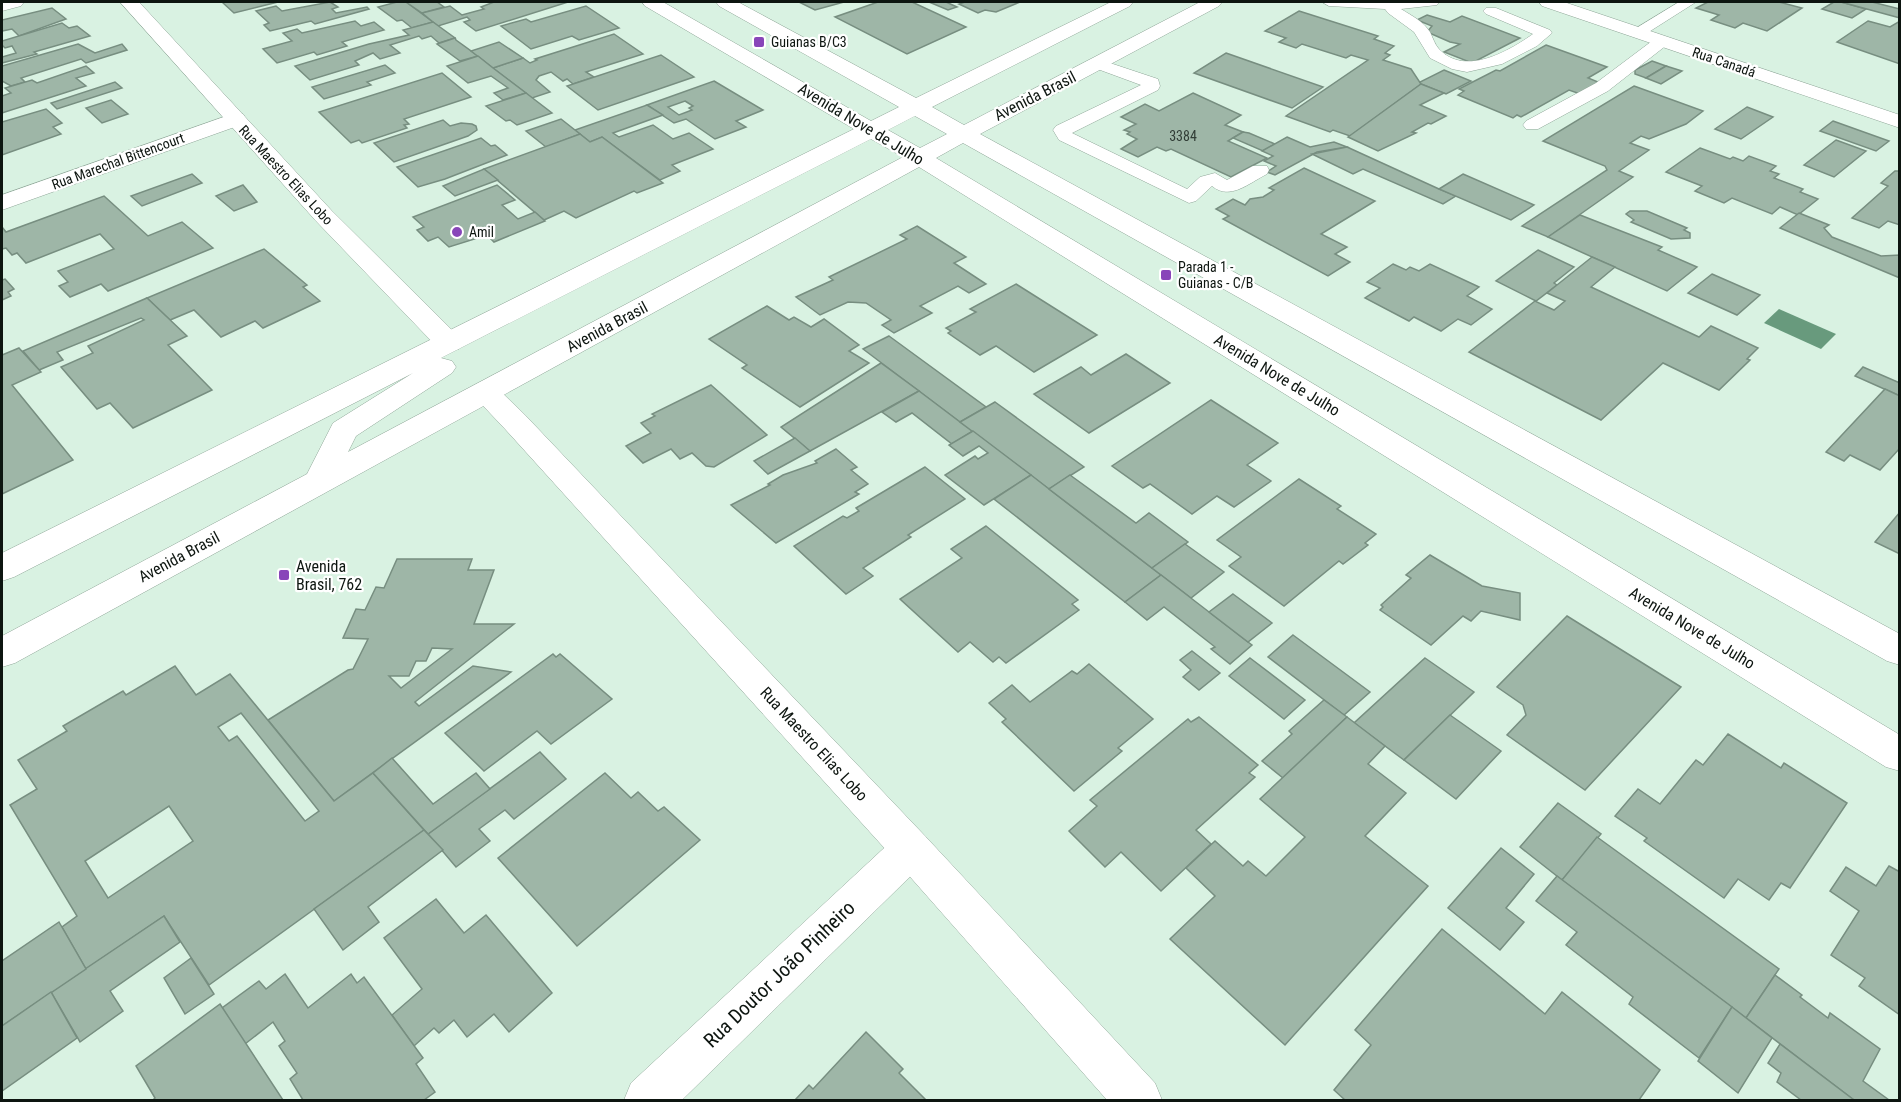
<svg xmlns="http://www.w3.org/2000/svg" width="1901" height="1102" font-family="'Roboto Condensed',sans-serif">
	<rect width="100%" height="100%" fill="#d9f2e2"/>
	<polygon fill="#689a7d" points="1779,309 1836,334 1821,349 1764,323"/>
	<g fill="#9eb6a7" stroke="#778e80" stroke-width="1.5" fill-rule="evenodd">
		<polygon points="222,2 278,2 234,13"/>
		<polygon points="330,2 338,7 332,9 336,13 367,7 369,9 315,24 311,21 270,31 264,25 269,23 256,11 276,6 282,11"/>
		<polygon points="397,2 406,2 433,22 412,28 402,20 397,21 378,7"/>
		<polygon points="406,2 437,2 444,7 422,13"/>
		<polygon points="494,2 568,2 476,31 464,22 470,20 467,17 438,26 422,13 450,6 462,15 484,9 481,7"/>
		<polygon points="799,2 844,2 815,10"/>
		<polygon points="878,2 912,2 966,27 907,54 835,17"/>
		<polygon points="929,2 946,2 957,7 948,10"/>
		<polygon points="963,2 1020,2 996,12 985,10 978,13 959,4 965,2"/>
		<polygon points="1708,2 1779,2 1802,8 1767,31 1743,23 1735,28 1711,20 1719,15 1696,8"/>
		<polygon points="1834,2 1841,2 1866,9 1852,18 1822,9"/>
		<polygon points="1841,2 1872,2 1900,9 1900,18"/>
		<polygon points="586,6 619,28 579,40 572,36 531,49 501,26 526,19 531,22"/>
		<polygon points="52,8 66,19 19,36 12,29 2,31 2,20"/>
		<polygon points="1299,11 1378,36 1374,39 1394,46 1385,53 1390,55 1383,60 1411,69 1421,84 1350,136 1333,130 1330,132 1286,116 1368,60 1351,55 1346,58 1302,44 1296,48 1279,42 1286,38 1265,31"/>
		<polygon points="1427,15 1450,22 1462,16 1520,38 1472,63 1444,52 1460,44 1450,42 1427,32 1432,26 1417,20"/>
		<polygon points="355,21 361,26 374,22 384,30 342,42 347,46 317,55 314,52 277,63 263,49 292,41 283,33 297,29 302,33"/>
		<polygon points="1868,21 1890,27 1900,21 1900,64 1837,42"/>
		<polygon points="433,22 455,38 439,43 431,36 422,39 419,36 390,45 400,53 380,59 373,53 355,61 359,65 310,80 295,66 369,44 409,35 403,30"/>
		<polygon points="62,23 69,28 77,26 90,36 34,52 37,54 2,63 2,57 16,53 12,46 5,48 2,45 2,41"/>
		<polygon points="614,34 643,54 586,72 594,77 573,84 567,79 563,81 551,72 539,76 536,80 550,92 532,98 493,68 523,58 530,63 537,60 535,59"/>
		<polygon points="455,38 456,40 478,56 460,61 437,44"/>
		<polygon points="499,42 523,58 493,68 471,51"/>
		<polygon points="78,44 95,53 122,44 127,50 86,63 81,59 21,78 25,82 11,86 2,81 2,66"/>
		<polygon points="1546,45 1607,67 1588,78 1603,84 1583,95 1569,90 1521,117 1517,115 1513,118 1458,95 1464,91 1459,89 1496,70 1500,71"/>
		<polygon points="1226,53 1323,87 1292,108 1194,73"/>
		<polygon points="661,55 694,77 598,110 567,86"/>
		<polygon points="478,56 493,68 526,93 503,100 494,93 508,88 491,76 468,83 447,66"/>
		<polygon points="1652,61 1666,66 1646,78 1635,74 1635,70"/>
		<polygon points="385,65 395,73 367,82 371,85 324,99 312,87"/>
		<polygon points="86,66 94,73 76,78 86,86 2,113 2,96 11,93 5,88 32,80 37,83"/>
		<polygon points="1666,66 1682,71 1661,84 1646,78"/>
		<polygon points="1444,70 1471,81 1446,94 1421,84 1420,82"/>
		<polygon points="442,73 471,97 404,119 409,124 404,125 407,128 362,143 359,140 351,143 319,112"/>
		<path d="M714,81L763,110L736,121L746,127L715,139L686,119L674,123L647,105ZM685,101L693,106L689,108L692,110L679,115L668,107Z"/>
		<polygon points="115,82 122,88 57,109 51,103"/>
		<polygon points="1421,84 1444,93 1420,105 1446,116 1431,124 1428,123 1412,132 1416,133 1378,151 1348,137"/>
		<polygon points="1634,86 1703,111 1686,124 1649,139 1641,136 1630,143 1649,150 1619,171 1633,177 1548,237 1522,226 1607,170 1605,166 1543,141"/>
		<polygon points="526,93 552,113 517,125 510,120 506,121 486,106"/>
		<polygon points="1193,93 1241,115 1225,125 1243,132 1228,141 1267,158 1231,177 1171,149 1166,151 1157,147 1138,157 1121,149 1137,139 1127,134 1130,132 1124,130 1136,124 1121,117 1145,104 1159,111"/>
		<polygon points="111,100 128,114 102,123 86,108"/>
		<polygon points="647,105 663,115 613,133 619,137 653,125 673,139 689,133 713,149 672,165 680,171 660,180 602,137 590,142 575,130"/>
		<polygon points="1747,107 1773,117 1741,139 1715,129"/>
		<polygon points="46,109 62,123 53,127 61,134 2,155 2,122"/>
		<polygon points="561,119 580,134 546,147 526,131"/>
		<polygon points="443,120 450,126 461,123 472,124 476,126 477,130 468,136 394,162 374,143"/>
		<polygon points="1833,121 1889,141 1876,151 1820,131"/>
		<polygon points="1243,132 1249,133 1275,144 1263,151 1233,138"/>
		<polygon points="580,134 590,142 602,137 663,183 637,193 634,191 576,218 564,211 544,220 484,169"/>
		<polygon points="1287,137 1310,147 1334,142 1347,147 1317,152 1275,175 1267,172 1276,166 1264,161 1273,156 1262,151"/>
		<polygon points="481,138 491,146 495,145 507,155 445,179 418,187 397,167"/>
		<polygon points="1836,140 1866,151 1834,177 1804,165"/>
		<polygon points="1347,147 1439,189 1456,196 1443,204 1363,169 1353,174 1312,154"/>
		<polygon points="1700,148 1730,159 1733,157 1743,161 1749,156 1776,166 1770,171 1779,174 1774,178 1803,189 1800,192 1818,199 1798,215 1780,207 1772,214 1732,198 1724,203 1695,191 1702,186 1666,172"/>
		<polygon points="1304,168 1375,201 1321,234 1347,247 1335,254 1350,262 1328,276 1223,219 1229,216 1216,209 1233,199 1245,205 1250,199 1263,197 1274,190 1269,188"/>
		<polygon points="484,169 498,180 455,196 443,186"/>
		<polygon points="1895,171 1900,171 1900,225 1888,221 1879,228 1852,218 1888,186 1881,183"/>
		<polygon points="192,174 202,183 142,206 131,196"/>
		<polygon points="1463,174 1534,205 1511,220 1439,189"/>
		<polygon points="243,185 257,202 234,211 216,196"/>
		<polygon points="497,185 515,200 502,205 518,219 535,212 545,221 494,242 487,235 449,247 438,237 428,241 417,230 424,227 413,217"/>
		<polygon points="104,196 148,236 182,222 213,248 108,291 101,284 70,297 59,286 68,282 58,271 114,249 100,234 26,263 17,253 12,255 6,248 2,249 2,227 6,232"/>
		<polygon points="1630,211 1647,211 1687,228 1684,230 1690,233 1690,238 1671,239 1631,222 1634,220 1626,214"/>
		<polygon points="1799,213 1829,225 1824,228 1832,237 1881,256 1900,255 1900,278 1780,228"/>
		<polygon points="1580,215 1662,247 1658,250 1697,267 1667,291 1548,237"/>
		<polygon points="917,226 966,257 954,263 986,284 969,293 958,286 920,306 932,313 894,333 882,325 891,320 866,303 848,302 820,315 796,297 833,280 829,277 907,239 900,235"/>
		<polygon points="264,249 307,285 303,287 320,301 263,328 255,321 221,337 194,310 170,320 147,298"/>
		<polygon points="1538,250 1574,267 1554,283 1557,285 1536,301 1496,281"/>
		<polygon points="1592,257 1615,267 1591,287 1699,337 1711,326 1758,348 1747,359 1750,360 1719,390 1663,363 1601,420 1469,352 1535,301 1554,310 1565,301 1547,293"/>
		<polygon points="1393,264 1406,270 1410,267 1419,271 1430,264 1479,287 1467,296 1492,309 1471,325 1458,319 1441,331 1414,317 1409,321 1365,298 1380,288 1367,282"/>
		<polygon points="1712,274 1760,295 1737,315 1688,293"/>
		<polygon points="5,279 14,289 8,292 11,296 2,300 2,280"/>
		<polygon points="1016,284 1097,335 1034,372 996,346 980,355 948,333 951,331 946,328 976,312 970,309"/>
		<polygon points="147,298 187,336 168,345 212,390 133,428 110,403 97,409 61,367 93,353 88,346 144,320 141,318 57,352 63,360 39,370 23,351"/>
		<polygon points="767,306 789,320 794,317 811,327 824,319 859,345 849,351 869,363 800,407 742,368 747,365 709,339"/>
		<polygon points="889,336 986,407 960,422 863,349"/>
		<polygon points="19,348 41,372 12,385 73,460 2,494 2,355"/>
		<polygon points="1126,354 1170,383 1089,433 1034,394 1081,367 1091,375"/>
		<polygon points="881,363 919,391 810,451 781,427"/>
		<polygon points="1863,367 1900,383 1900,396 1855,376"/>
		<polygon points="711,385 767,435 714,467 706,466 692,453 680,459 671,449 643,463 626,446 651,433 641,423 655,416 652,414"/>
		<polygon points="1885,389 1900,396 1900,448 1880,470 1850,455 1844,461 1826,452"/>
		<polygon points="919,391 960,422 973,431 952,444 912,413 896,422 882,412"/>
		<polygon points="1211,400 1278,443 1247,465 1271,481 1234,507 1217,496 1192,514 1150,484 1143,488 1112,466"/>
		<polygon points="995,402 1084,467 1049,489 960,422"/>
		<polygon points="973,431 1031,475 984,505 945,475 975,456 978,459 988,453 979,446 963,456 949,445"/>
		<polygon points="795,438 810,451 768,474 754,461"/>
		<polygon points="836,449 857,467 851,470 868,484 855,492 859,494 776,543 731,505 770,485 768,484 783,475 817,463 815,461"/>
		<polygon points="925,467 965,499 908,535 911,537 863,568 873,576 846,594 794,546 843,516 847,518 859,511 856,508"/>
		<polygon points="1031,475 1049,489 1161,575 1125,602 994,499"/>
		<polygon points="1070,475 1136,523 1149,513 1188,542 1152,568 1049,489"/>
		<polygon points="1299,479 1341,506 1337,509 1376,534 1365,543 1368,545 1343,564 1339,561 1284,606 1229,566 1241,557 1217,540"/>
		<polygon points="1900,512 1900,554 1875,542"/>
		<polygon points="986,526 1078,600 1072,604 1079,610 1006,663 999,657 993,662 970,642 958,652 900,599 962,558 951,549"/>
		<polygon points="1185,544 1224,572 1191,598 1152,568"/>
		<polygon points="1430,555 1482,586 1520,593 1520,620 1481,611 1471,621 1463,616 1431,645 1380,610 1383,607 1381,605 1411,578 1406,575"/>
		<path d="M397,559H472L468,570H494L474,624H514L415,702L419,706L473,666L511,672L334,801L268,720L348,670L353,669L368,639L343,638L356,609L365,610L376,587L384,588ZM432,648L452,649L401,688L389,676H409L416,661H426Z"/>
		<polygon points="1161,575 1248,642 1252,645 1230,664 1211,649 1215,647 1164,607 1147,620 1125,602"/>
		<polygon points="1233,594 1272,623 1248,642 1209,612"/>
		<polygon points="1567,616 1681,687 1585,790 1507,735 1526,715 1523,705 1497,687"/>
		<polygon points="1293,635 1370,692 1344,715 1268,657"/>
		<polygon points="1192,651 1220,673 1199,690 1183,677 1191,670 1180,660"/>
		<polygon points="553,654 556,657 560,654 612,699 551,744 537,731 484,771 445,733"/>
		<polygon points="1250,658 1305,700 1284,719 1229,676"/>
		<polygon points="1425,658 1474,692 1404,760 1354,723"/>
		<polygon points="1089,664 1153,719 1118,748 1122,751 1074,791 1002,722 1006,719 989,703 1012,685 1030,702 1072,671 1077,674"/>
		<path d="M175,666L196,695L230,674L334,801L373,773L424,830L209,985L164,916L86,969L62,927L77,916L10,805L37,789L18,760L67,731L63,726L123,691L126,695ZM241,713L319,811L305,821L237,736L229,741L218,727ZM169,806L193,841L108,898L85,861Z"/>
		<polygon points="1324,700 1347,717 1283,778 1262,761 1292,734 1289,731"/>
		<polygon points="1450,715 1501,751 1456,799 1404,760"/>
		<polygon points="1199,717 1258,765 1249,773 1255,777 1196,830 1211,844 1161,891 1121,852 1105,867 1069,831 1097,806 1090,800 1188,719 1191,722"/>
		<polygon points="1347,717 1385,746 1368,764 1406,793 1365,836 1428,886 1285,1045 1170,939 1215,896 1186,868 1215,841 1243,866 1248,861 1266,876 1305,837 1260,799"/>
		<polygon points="1728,734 1781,768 1784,763 1847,803 1790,888 1781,883 1769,900 1738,879 1724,898 1644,841 1647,838 1615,816 1638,789 1660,804 1696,760 1703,765"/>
		<polygon points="540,752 566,779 514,819 505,810 479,829 490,841 456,867 428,834"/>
		<polygon points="392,758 433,804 476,773 490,789 428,834 373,773"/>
		<polygon points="605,773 631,798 638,792 658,811 664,807 700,840 577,946 498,858"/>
		<polygon points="1558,803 1601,834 1562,880 1520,847"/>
		<polygon points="424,830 443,850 368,907 379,922 343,950 314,909"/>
		<polygon points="1597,837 1779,969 1746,1018 1562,880"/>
		<polygon points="1501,848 1534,874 1506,908 1524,922 1500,950 1448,908"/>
		<polygon points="1889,866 1900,872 1900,1015 1859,986 1865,978 1831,955 1859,911 1830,891 1846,867 1876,886"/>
		<polygon points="1557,876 1732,1007 1699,1058 1629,1004 1633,997 1566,945 1577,932 1536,901"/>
		<polygon points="436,899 464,933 486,915 552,993 509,1032 494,1014 467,1037 454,1020 439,1033 434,1028 414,1046 392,1015 422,989 384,938"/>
		<polygon points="164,916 180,942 110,991 123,1011 80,1042 51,992"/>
		<polygon points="59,922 86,969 2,1026 2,961"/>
		<polygon points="1442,929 1545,1014 1562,992 1660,1070 1639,1100 1345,1100 1334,1090 1371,1045 1355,1030"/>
		<polygon points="191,958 214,994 185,1014 164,978"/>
		<polygon points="285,974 308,1008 351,974 357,983 364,977 423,1058 416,1064 435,1092 424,1100 303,1100 290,1079 297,1073 279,1046 285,1041 273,1022 245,1044 222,1008 259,981 266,989"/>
		<polygon points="1775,975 1802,995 1800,997 1828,1018 1830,1013 1880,1049 1863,1081 1889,1100 1854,1100 1746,1018"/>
		<polygon points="51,992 77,1038 2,1091 2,1026"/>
		<polygon points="220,1004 283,1100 153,1100 155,1098 136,1066"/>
		<polygon points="1732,1007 1772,1038 1738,1093 1698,1061"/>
		<polygon points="866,1032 903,1069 899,1073 926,1100 795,1100 809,1085 813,1089"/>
		<polygon points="1780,1044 1854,1100 1801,1100 1777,1082 1781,1073 1768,1063"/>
	</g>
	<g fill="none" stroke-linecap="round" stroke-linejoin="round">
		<g stroke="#8fa698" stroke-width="1">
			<g id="service">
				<path d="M1322,2H1439L1437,5L1401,9C1412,16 1423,21 1430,32C1433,38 1435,45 1439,49C1465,77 1509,51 1533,34L1486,14L1483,11L1486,8H1496L1550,30L1552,33L1537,46L1502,64L1467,72L1452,69L1430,58L1414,32L1388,13L1385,9L1329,6Z"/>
				<polygon points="1679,2 1696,2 1644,35 1632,35 1630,32"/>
				<polygon points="1662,36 1670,41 1668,44 1608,91 1538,129 1526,129 1523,125 1526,121 1596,83 1656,38"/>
				<path d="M1098,59L1158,79L1160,86L1158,90L1072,133L1187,189L1200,177L1215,173L1227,180L1253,166H1267L1269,170L1267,174C1249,183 1230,201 1212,186L1196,201L1189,203L1059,140L1053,130L1056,126L1141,85L1092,67L1090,64L1092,61Z"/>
			</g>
		</g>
		<g stroke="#8fa698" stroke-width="1">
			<g id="minor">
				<polygon points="2,2 24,2 21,6 2,11"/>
				<polygon points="1539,2 1564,2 1900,115 1900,128 1542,6"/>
				<polygon points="235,113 243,114 246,119 243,124 2,210 2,195"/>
				<polygon points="911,830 925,836 931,849 925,862 682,1100 624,1100 631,1083 897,836"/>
			</g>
		</g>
		<g stroke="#8fa698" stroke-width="1">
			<g id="tertiary">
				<polygon points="120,2 139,2 332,211 459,337 463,343 459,349 449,351 439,349 316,221"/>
				<polygon points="485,384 495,386 525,415 925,836 1155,1083 1162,1100 1107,1100 897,862 505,429 471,393 475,386"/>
			</g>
		</g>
		<g stroke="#8fa698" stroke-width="1">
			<path id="primary" d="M642,2H663L871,121L899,107L719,6L716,2H738L916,98L1111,2H1133L1130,6L932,107L964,125L1200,2H1222L1219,6L980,134L1900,634V665L1887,661L963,143L936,158L1900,735V771L1886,767L919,167L15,663L2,667V636L307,474L333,423L413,373L14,577L2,581V553L854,129L645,6ZM915,116L947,134L920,148L888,130ZM871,139L903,157L348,452L356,436L452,373L456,367L452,361L441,358Z"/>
		</g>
		<use href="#service" fill="#fff" fill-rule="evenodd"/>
		<use href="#minor" fill="#fff" fill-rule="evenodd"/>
		<use href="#tertiary" fill="#fff" fill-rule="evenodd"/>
		<use href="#primary" fill="#fff" fill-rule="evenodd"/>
	</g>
	<g fill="#8845b9" stroke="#fff" stroke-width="2">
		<rect x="753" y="36" width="12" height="12" rx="3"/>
		<circle cx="457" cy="232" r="6"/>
		<rect x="1160" y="269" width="12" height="12" rx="3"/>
		<rect x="278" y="569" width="12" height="12" rx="3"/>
	</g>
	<g text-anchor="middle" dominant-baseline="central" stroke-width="4.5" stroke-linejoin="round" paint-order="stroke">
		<g font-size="14" fill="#0d1510" stroke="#fff" text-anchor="start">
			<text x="771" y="42">Guianas B/C3</text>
			<text x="469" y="232">Amil</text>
			<text x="1178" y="267">Parada 1 -<tspan x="1178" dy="16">Guianas - C/B</tspan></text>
		</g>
		<g font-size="14" fill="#0d1510" stroke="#fff">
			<text transform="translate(1724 62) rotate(19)">Rua Canadá</text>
			<text transform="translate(118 161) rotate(-20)">Rua Marechal Bittencourt</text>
			<text transform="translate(286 175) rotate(47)">Rua Maestro Elias Lobo</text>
		</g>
		<g font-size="14" fill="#313d36">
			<text x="1183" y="136">3384</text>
		</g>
		<g font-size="16" fill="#0d1510" stroke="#fff">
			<text transform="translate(1035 96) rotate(-27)">Avenida Brasil</text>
			<text transform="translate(861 124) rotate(31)">Avenida Nove de Julho</text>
			<text transform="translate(607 327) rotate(-28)">Avenida Brasil</text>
			<text transform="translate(1277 375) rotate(31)">Avenida Nove de Julho</text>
			<text transform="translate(179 557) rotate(-28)">Avenida Brasil</text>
			<text transform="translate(1692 628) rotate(31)">Avenida Nove de Julho</text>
			<text transform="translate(814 744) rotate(47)">Rua Maestro Elias Lobo</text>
		</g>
		<g font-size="16" fill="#0d1510" stroke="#fff" text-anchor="start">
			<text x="296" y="566">Avenida<tspan x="296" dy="18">Brasil, 762</tspan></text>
		</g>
		<g font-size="20" fill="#0d1510" stroke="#fff">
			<text transform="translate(779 974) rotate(-44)">Rua Doutor João Pinheiro</text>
		</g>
	</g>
	<rect width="1901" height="1102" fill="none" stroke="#0d1510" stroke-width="6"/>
</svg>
